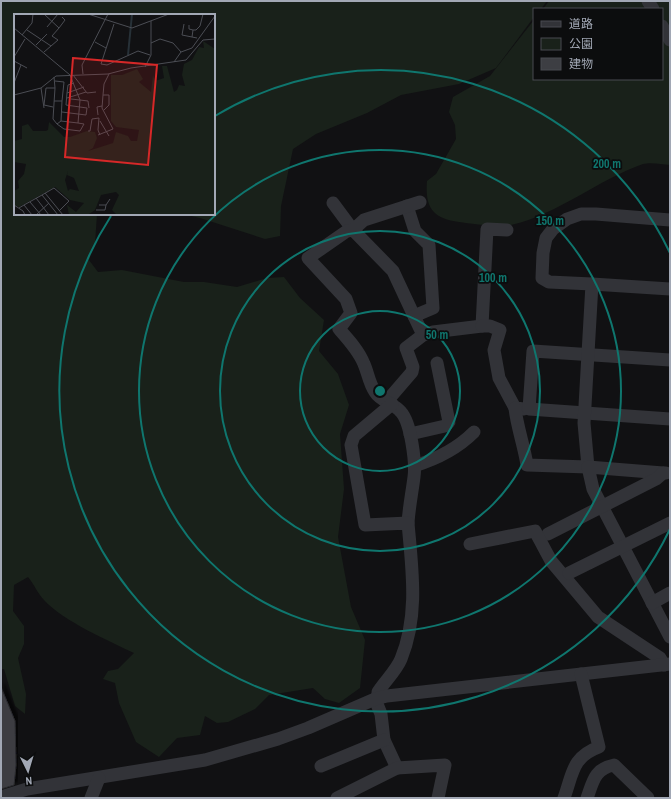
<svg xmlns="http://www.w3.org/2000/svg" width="671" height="799" font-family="'Archivo Narrow','Noto Sans JP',sans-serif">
	<defs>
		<filter id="shadow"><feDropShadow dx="3.5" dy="-3.5" stdDeviation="1" flood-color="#0009"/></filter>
	</defs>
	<rect width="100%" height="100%" fill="#111113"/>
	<g fill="#19211a">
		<path d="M1,1H547L541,9H534V17L496,68L459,84L401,95L367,113L316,134L293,149L281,206L280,236L265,239L200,218L183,214H214V15H15V214H97L95,244L89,260L98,272L122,270L184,282H204L237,287L267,278L284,277L300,298L324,320L319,351L338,374L349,405L340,434L344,489L338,537L351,607L365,640L360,688L339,703L325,699L313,688L269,695L255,709L228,722L217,723L205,716L200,735L177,738L159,757L136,742L119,703L115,683L103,679L108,671L118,669L134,653C109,641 63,621 44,600C38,594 34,584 28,577L14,585L13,611L24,626V644L18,658L26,694L25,714L15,706L4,669H1Z"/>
		<path d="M549,1H670V165C662,164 650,162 643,164C597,180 559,214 511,225C500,227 471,224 459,222C432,218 425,207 427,181L436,174L456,139L455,125L449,112L453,97L490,76L534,20V79H662V9H543Z"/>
	</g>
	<polygon fill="#3d3e43" stroke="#2b2b2f" filter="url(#shadow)" points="1,687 15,721 16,765 14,785 1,789"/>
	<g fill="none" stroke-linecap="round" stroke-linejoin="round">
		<g stroke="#323338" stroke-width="13">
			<polyline points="648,1 653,9"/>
			<polyline points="662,26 670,40"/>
			<polyline points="333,203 353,230 393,271 414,316"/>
			<polyline points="407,206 415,231 429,245 433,308 414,316 423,335 433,332 482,326 487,229 507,230"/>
			<polyline points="592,284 670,289"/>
			<polyline points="482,326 490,326 500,330 494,350 499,378 515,408 524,409"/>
			<polyline points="670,360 533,351 529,409 670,419"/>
			<polyline points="387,401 412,372 413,367 406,348 423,335"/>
			<path d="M515,408C517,427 524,445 527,465L588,467L584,423L592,284L549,282L542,278L543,253L546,238L553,229L567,219L581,214H596L670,220"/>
			<polyline points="410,434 445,426 449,422 437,363"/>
			<path d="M414,466C437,459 457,449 474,432"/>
			<polyline points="663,473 588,467 593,489 670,637"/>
			<path d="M408,523C409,507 412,493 414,477C416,463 411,423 401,412C394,403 381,402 375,392C369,383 368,373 364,364C359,351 348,339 339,329L351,313L346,299L308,258L347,231L353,230L364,220L420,202"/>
			<polyline points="548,534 656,479 663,473 666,473"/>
			<polyline points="470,544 535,531 551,561 598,617 660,658 664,665"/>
			<polyline points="569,573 670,523"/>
			<polyline points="652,603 670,593"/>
			<path d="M378,698V692C385,681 396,671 401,659C419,615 412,569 408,523L365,525L351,445L354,436L392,404"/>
			<polyline points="375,699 381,714 384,740 397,768"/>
			<polyline points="321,766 384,740"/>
			<polyline points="1,797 27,789 205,760 278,739 308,728 375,699 387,696 670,664"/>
			<polyline points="91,798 99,778"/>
			<polyline points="337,798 397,768 445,765 438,798"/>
			<path d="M564,798C573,773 572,757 599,747L581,674"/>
			<path d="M587,798C593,782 594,769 614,765L648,798"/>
		</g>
	</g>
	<g fill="none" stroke="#0f766e" stroke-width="2">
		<circle cx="380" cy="391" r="80"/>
		<circle cx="380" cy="391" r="160"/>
		<circle cx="380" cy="391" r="241"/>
		<path d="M670 529A321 321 0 1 1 111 216M215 116A321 321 0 0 1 670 253"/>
	</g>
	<g transform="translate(14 14)">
		<rect width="201" height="201" fill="#111113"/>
		<path d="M189,27L201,35V201H103L98,196L105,181L102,178L87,181L81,196L75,200L55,201L53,191L62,198L70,189L56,186L41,173L5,193L0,191V177L5,174L4,167L10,160L12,150L0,148V127L8,125V112L14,110L19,117H32L34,116L35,108L50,123H56L73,117L81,118L83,124L79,134L74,137L99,129L102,118L114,122L117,127H123L125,116L102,113L97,107V61H108L123,55L129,65L125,68L137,78L139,61L141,67L150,64L148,52H153L160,78L163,76L165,71L171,72L168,61L170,50L178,46L185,33L190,34ZM54,157L53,161L60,164L65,177L56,175L54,177L51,166Z" fill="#19211a" fill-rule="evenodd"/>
		<path fill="none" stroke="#273138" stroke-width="2" d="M114,41L118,0"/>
		<path fill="none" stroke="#4b4d54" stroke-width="1" d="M30,0L45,14L51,6L48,3M74,0L118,14L155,0M100,10L87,50L93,51L124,37L136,41M170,10L168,21L183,24M175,11V15L179,16L178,23M33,13L44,0M0,14L56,61L66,86L57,85M13,16L37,32M179,16H182L186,12L189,0M8,21L18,9L19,0M81,28L92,34M137,29L146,25L159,29L167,38M22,31L33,20M30,38L44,26L38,22L45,14M0,43L11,25M0,47L13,54M160,48L167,38L178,34L201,2M131,53L137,41V7M69,60L68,51L94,0M59,61L73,79L82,78M0,69L7,51M60,69L54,71L53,79L70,73M27,74L30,94M41,74L39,105L43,110L47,107M0,81L27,74L42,62L94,60L117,54L172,46L189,26L201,25M53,84L72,78M40,87H48L50,68L41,67M48,87L47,107L64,109M39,93L30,91L32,74H41L40,63M90,96L95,91V81H89L90,70L95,60M48,98L72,101L73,94L52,91L53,79M84,101L83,93L88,92M86,107L95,122M43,110L50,115L66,117L70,110L64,109L66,86L74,87L75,94M74,117H76L78,105L85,104L84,116L86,121M84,121L99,115L88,94L89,81M31,179L49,201M28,181L40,174L55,187L45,197M22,184L35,201M16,188L27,201M0,191L9,197L11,201M10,191L28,181L44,201M85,191H92L96,185M5,194L10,191L18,201M82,196H91L92,191M22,201L35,189"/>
		<path fill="#d62828" fill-opacity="0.15" stroke="#d62828" stroke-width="2" d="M59,44L143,51L134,151L51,143Z"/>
		<rect width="201" height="201" fill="none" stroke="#a2a8b5" stroke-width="2"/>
	</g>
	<circle cx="380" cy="391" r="6" fill="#0f766e" stroke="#0c0d0e" stroke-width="2"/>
	<g font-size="12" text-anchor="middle" font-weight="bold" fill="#0f766e" stroke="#0c0d0e" stroke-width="3.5" stroke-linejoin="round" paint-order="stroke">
		<text x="607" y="168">200 m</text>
		<text x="550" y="225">150 m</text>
		<text x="493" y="282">100 m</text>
		<text x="437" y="339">50 m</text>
	</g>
	<rect width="671" height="799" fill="none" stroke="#a2a8b5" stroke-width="4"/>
	<rect x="533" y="8" width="130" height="72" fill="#0c0d0e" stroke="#484b51"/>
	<rect x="541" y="21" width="20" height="6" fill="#323338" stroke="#484b51"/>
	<text x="569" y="28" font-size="12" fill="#a2a8b5">道路</text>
	<rect x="541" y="38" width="20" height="12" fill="#19211a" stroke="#484b51"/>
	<text x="569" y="48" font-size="12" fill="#a2a8b5">公園</text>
	<rect x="541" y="58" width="20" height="12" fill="#3d3e43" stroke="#484b51"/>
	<text x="569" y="68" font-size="12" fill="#a2a8b5">建物</text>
	<g transform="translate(28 771) rotate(175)" stroke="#0c0d0e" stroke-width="3" paint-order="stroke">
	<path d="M0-3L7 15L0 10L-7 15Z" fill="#a2a8b5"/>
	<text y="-6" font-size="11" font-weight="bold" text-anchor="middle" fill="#a2a8b5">N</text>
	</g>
</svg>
